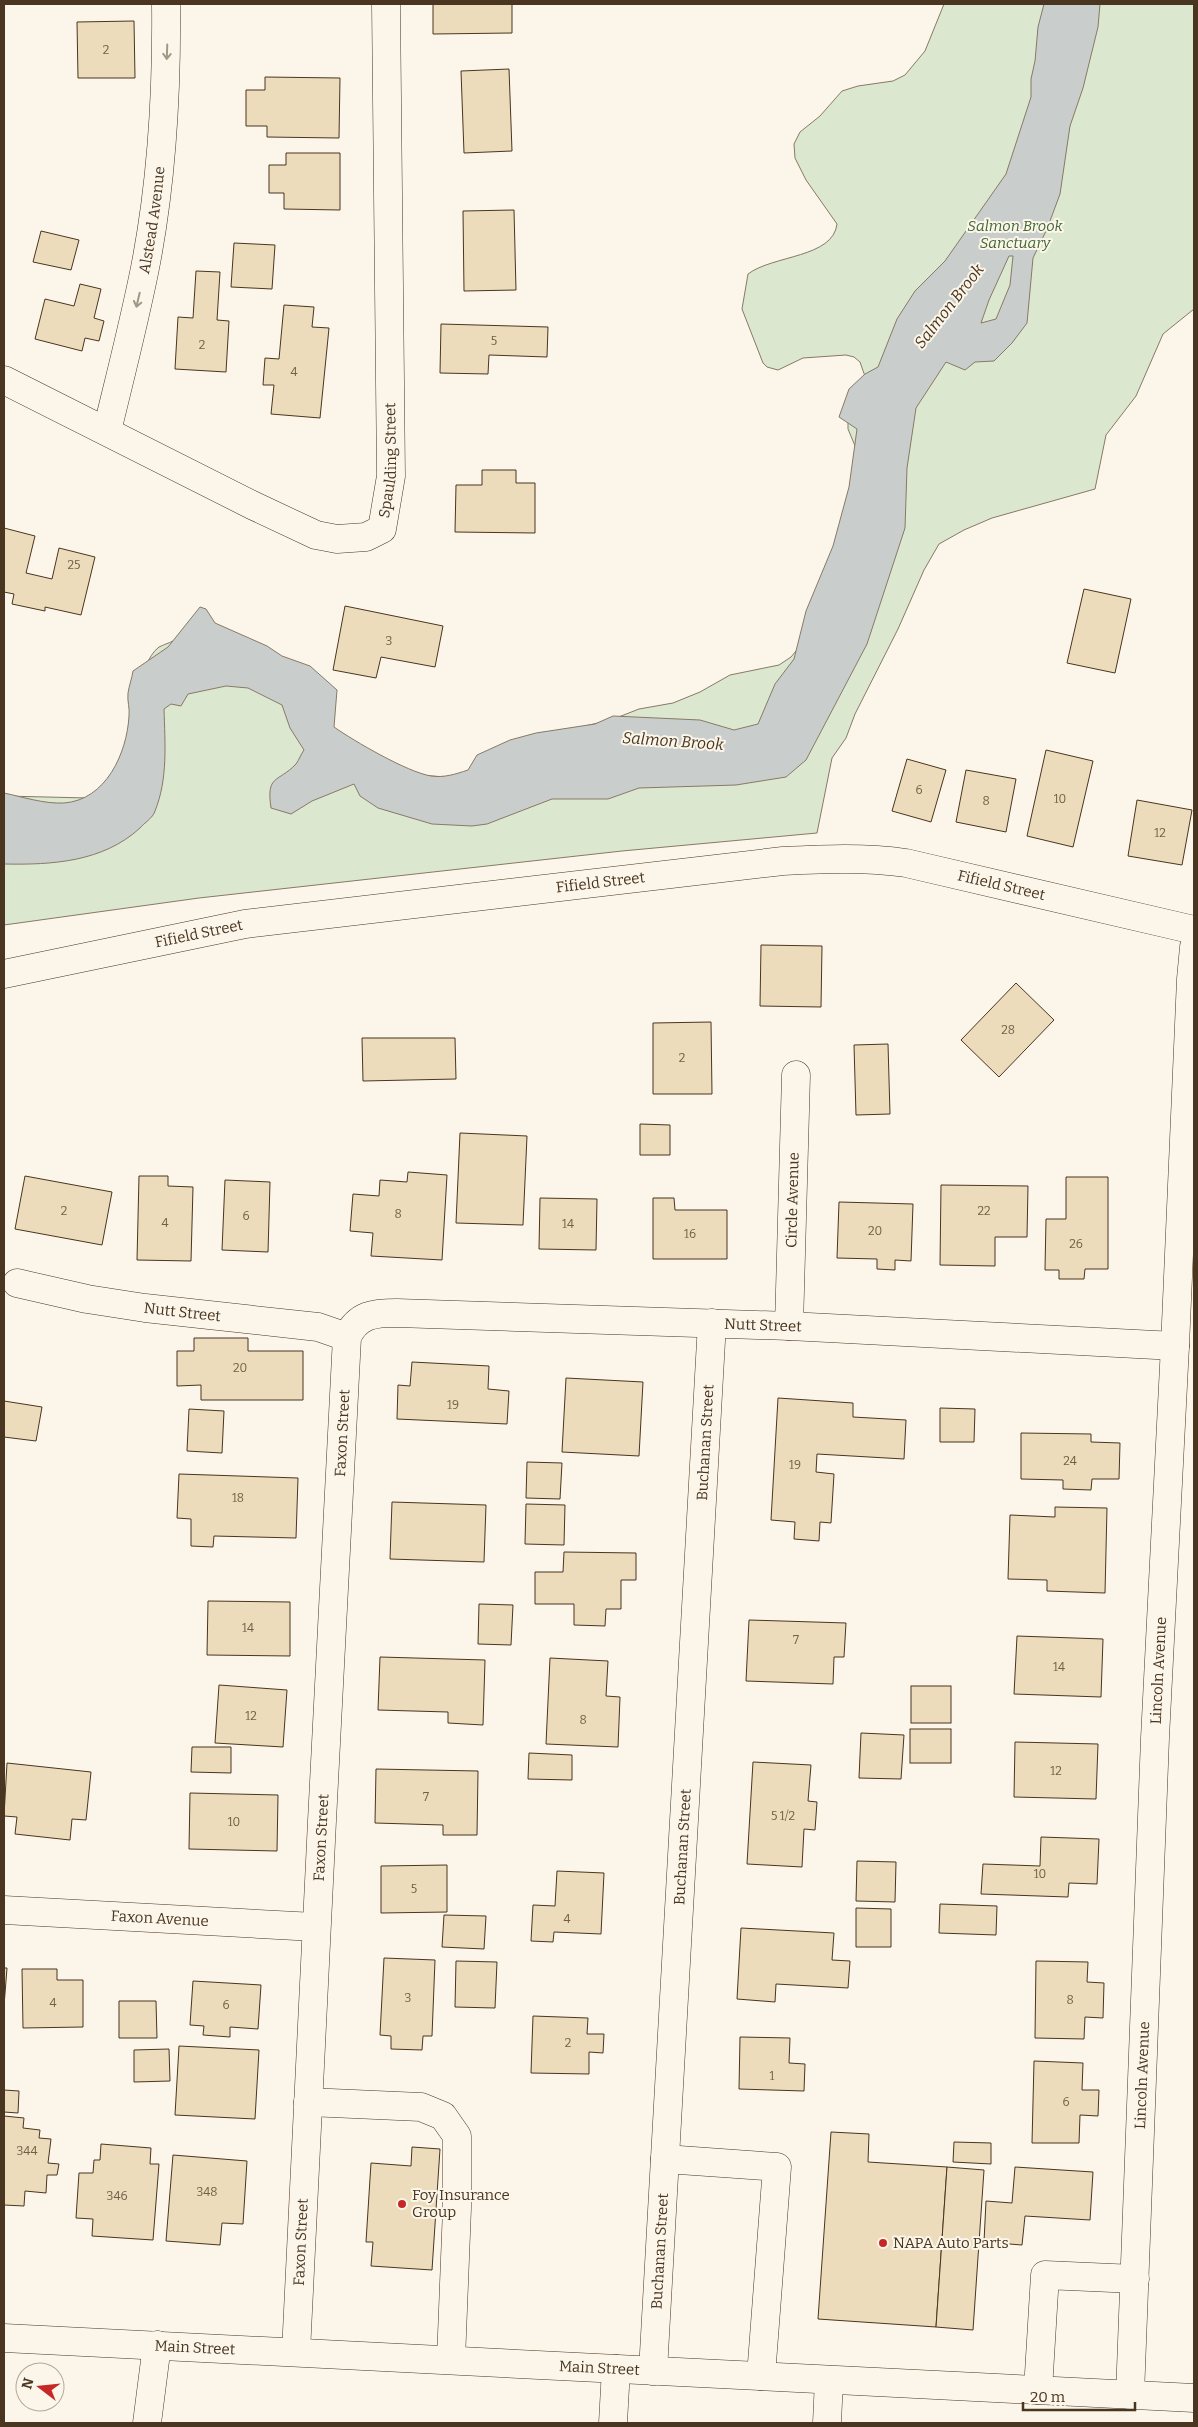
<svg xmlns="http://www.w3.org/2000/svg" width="1198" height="2427" font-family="Bitter,serif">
	<rect width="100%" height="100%" fill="#fbf6e9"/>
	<path fill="#dce7d0" stroke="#887966" d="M944,4H1194V309L1163,334L1136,396L1106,435L1095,489L992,518L964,530L939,544L924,570L898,629L855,714L846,738L832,758L817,833L622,851L199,898L4,925V796L89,798C101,787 116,772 122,756C132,731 137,663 159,647C163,645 169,643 173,641L407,774L458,778L555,733L611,720L639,709L673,703L700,692L730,675L779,665L791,657L815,628L858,453L848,429V419L867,382L860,362L854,357L846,355L803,358L778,370L767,367L763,363L742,309L748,274C773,255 833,258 837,224L806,180L795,158L794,144L800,132L820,116L842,91L858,86L893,81L905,75L925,51Z"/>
	<path fill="#c9cecd" stroke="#887966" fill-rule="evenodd" d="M1044,4H1100L1098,27L1083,88L1070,126L1060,194L1047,229L1033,258L1027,323L1012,343L994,361L975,362L965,370L946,362L916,408L907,468L905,528L867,644L806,760L786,777L736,785L639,788L608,799H552L487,824L472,826L432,824L378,808L360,796L354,784L312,801L291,814L271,808C266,774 278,783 296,764C299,760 301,754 304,750L290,728L282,705L248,688L226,686L188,694L181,706L171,704L164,709C165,743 168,779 155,811C153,818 144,823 140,828C103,862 52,865 4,864V793C23,797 44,804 64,803C106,800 127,753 129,716C130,708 127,701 128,693C129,686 132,678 133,671L168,647L200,607L206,609L215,623L267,646L282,656L310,666L337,690L334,727C354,741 407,772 431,776C444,778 456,774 468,770L477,755L510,740L536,733L595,724L613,716L700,720L734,730L758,724L775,684L794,659L806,611L833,546L849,487L857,429L839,417L849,389L865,374L878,367L897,319L915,291L945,261L1006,174L1031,97V79L1035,61L1038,27ZM1009,256H1013L1010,285L996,319L981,323L989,300Z"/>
	<g fill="#ecdcbc" stroke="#4a3520">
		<polygon points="433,4 512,4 512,33 433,34"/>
		<polygon points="134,21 135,78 78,78 77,22"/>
		<polygon points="509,69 512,151 464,153 461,71"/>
		<polygon points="265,77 340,78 339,138 267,137 267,126 246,126 246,90 265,90"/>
		<polygon points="286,153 340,153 340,210 284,209 284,193 269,193 269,165 286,165"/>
		<polygon points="514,210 516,290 464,291 463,211"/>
		<polygon points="41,231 79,240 71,270 33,262"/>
		<polygon points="234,243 275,245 272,289 231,287"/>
		<polygon points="196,271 220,272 217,320 229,321 226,372 175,369 178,317 193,318"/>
		<polygon points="80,284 101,289 94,318 104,321 99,341 85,338 82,351 35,339 45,299 74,306"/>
		<polygon points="284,305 314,307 312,327 329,328 320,418 271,414 274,385 263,385 265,358 279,359"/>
		<polygon points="441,324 548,327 547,357 489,355 488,374 440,373"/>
		<polygon points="482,470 516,470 516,483 535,483 535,533 455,532 456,485 482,485"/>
		<polygon points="4,528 35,536 26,573 52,579 59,548 95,557 81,615 45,607 45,611 12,604 14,594 4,592"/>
		<polygon points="1084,589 1131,599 1115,673 1067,663"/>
		<polygon points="345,606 443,626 435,667 381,657 376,678 333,670"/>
		<polygon points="1046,750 1093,761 1073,847 1027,836"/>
		<polygon points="907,759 946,770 931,822 892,811"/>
		<polygon points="966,770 1016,779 1006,832 956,822"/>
		<polygon points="1137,800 1192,810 1182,865 1128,856"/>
		<polygon points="761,945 822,946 821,1007 760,1006"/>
		<polygon points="1016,983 1054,1020 999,1077 961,1040"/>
		<polygon points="711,1022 712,1094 653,1094 653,1023"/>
		<polygon points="362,1038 455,1038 456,1079 363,1081"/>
		<polygon points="888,1044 890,1114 856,1115 854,1045"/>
		<polygon points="640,1124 670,1125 670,1155 640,1155"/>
		<polygon points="460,1133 527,1136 523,1225 456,1223"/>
		<polygon points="408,1172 447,1175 442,1260 371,1256 373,1233 350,1231 353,1194 379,1196 380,1180 407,1182"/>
		<polygon points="25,1176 112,1192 102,1245 15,1229"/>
		<polygon points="139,1176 168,1176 168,1186 193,1187 191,1261 137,1260"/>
		<polygon points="1066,1177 1108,1177 1108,1269 1085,1269 1084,1279 1059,1279 1059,1270 1045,1270 1046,1219 1066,1219"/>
		<polygon points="225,1180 270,1182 268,1252 222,1250"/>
		<polygon points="941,1185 1028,1186 1027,1237 995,1237 995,1266 940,1265"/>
		<polygon points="540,1198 597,1199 596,1250 539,1249"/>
		<polygon points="653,1198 674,1198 675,1210 727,1210 727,1259 653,1259"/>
		<polygon points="839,1202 913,1204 911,1261 895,1260 895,1270 877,1269 877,1259 837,1258"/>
		<polygon points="194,1338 248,1338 248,1351 303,1351 303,1400 201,1400 201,1385 177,1386 177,1351 194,1351"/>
		<polygon points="412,1362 489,1366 488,1389 509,1391 507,1424 397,1419 398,1385 410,1386"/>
		<polygon points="566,1378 643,1382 639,1456 562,1452"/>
		<polygon points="778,1398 853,1403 853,1417 906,1420 904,1459 817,1454 816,1472 834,1474 831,1523 820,1522 819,1541 794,1539 795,1522 771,1520"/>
		<polygon points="4,1401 42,1407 36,1441 4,1437"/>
		<polygon points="940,1408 975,1409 974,1442 940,1442"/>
		<polygon points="189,1409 224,1411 222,1453 187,1451"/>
		<polygon points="1021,1433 1091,1434 1091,1442 1120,1443 1119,1479 1092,1479 1091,1490 1063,1489 1063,1480 1021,1479"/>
		<polygon points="527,1462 562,1463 560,1499 526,1498"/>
		<polygon points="179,1474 298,1478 296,1538 214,1536 213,1547 191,1546 191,1519 177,1518"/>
		<polygon points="392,1502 486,1505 484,1562 390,1559"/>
		<polygon points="526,1504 565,1505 564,1545 525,1544"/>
		<polygon points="1055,1507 1107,1508 1105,1593 1047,1591 1047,1580 1008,1579 1010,1515 1055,1517"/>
		<polygon points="564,1552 636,1553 636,1580 621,1580 621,1609 606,1609 605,1626 574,1625 574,1604 535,1604 535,1572 563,1572"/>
		<polygon points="208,1601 290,1602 290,1656 207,1655"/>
		<polygon points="479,1604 513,1605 511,1645 478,1644"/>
		<polygon points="749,1620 846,1623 844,1657 834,1657 833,1684 746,1681"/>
		<polygon points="1017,1636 1103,1639 1101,1697 1014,1694"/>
		<polygon points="380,1657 485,1660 483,1725 448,1723 448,1712 378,1710"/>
		<polygon points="550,1658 608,1661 606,1696 620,1697 618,1747 546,1744"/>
		<polygon points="219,1685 287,1690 283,1747 215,1743"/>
		<rect x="911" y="1686" width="40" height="37"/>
		<rect x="910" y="1729" width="41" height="34"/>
		<polygon points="861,1733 904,1735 901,1779 859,1778"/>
		<polygon points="1015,1742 1098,1744 1096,1799 1014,1797"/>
		<polygon points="192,1747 231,1747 231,1773 191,1772"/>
		<polygon points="529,1753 572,1755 572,1780 528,1779"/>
		<polygon points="753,1762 811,1765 808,1801 817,1802 815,1830 804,1829 802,1867 747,1864"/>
		<polygon points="7,1763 91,1772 86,1820 72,1819 70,1840 15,1834 17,1817 4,1816"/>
		<polygon points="376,1769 478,1771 477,1835 443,1835 443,1825 375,1823"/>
		<polygon points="190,1793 278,1795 277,1851 189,1849"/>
		<polygon points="1041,1837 1099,1839 1097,1884 1069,1883 1068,1897 981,1894 983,1864 1040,1866"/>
		<polygon points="857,1861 896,1862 895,1902 856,1901"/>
		<polygon points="447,1865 447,1912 381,1913 381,1866"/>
		<polygon points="557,1871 604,1873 601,1934 554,1932 553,1942 531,1941 533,1905 555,1906"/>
		<polygon points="940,1904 997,1906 996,1935 939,1933"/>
		<polygon points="856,1908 891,1909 891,1947 856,1947"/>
		<polygon points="444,1915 486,1916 484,1949 442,1947"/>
		<polygon points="741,1928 834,1933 832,1960 850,1961 848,1988 776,1984 775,2002 737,1999"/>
		<polygon points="384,1958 435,1960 432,2036 423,2036 422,2050 391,2049 391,2036 380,2035"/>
		<polygon points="456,1961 497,1962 495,2008 455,2007"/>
		<polygon points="1036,1961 1088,1962 1087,1982 1104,1983 1103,2018 1085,2017 1084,2039 1035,2038"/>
		<polygon points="4,1968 7,1968 4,2006"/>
		<polygon points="22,1969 57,1969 57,1980 83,1980 83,2027 23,2028"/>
		<polygon points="193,1981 261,1985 258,2029 230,2027 230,2037 203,2035 204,2026 190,2025"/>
		<polygon points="119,2001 156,2001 157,2038 119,2038"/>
		<polygon points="533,2016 588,2018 587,2034 604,2034 603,2053 589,2052 589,2074 531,2073"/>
		<polygon points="740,2037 790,2038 789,2063 805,2064 804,2091 739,2089"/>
		<polygon points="179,2046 259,2050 255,2119 175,2115"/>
		<polygon points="169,2049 170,2081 134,2082 134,2050"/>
		<polygon points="1034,2061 1083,2063 1082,2090 1099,2090 1098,2116 1080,2115 1079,2143 1032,2143"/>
		<polygon points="4,2090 19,2091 18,2113 4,2112"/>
		<polygon points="4,2116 24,2118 23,2128 40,2130 39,2138 51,2139 48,2163 59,2164 57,2175 47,2175 46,2193 25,2191 24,2206 4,2205"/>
		<polygon points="831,2132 869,2134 868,2162 947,2167 936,2327 818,2319"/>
		<polygon points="954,2142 991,2143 991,2164 953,2162"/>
		<polygon points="101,2144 151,2148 150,2164 159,2164 153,2240 92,2236 93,2219 76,2218 79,2173 93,2173 94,2160 100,2160"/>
		<polygon points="412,2147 440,2149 432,2270 371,2266 373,2242 366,2242 371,2163 411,2166"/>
		<polygon points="173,2155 247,2161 243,2224 222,2223 220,2245 166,2241"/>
		<polygon points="947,2167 984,2170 973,2330 936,2327"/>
		<polygon points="1015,2167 1093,2172 1090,2220 1025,2216 1022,2245 984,2242 986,2201 1012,2203"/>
	</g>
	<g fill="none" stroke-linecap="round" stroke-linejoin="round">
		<g stroke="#4a3520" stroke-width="29">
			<g id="minor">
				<path id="s1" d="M4,380L252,505L316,535L337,539L366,537L382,529L391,476L386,4"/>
				<path id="s2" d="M107,431C120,377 134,323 145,268C162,181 167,92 166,4"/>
				<path id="s3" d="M4,974L245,924L783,861C824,859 865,857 906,863L1194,930"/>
				<path id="s4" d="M17,1283L87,1299L145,1308L318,1327L347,1337"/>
				<path id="s5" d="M789,1326L796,1075"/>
				<path id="s6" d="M4,1910L315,1927"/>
				<polyline points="308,2102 421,2107 443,2116 457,2136 457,2208 451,2360"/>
				<polyline points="665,2159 777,2167 761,2376"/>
				<path id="s7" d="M296,2352C310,2014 331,1675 347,1337C358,1314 374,1313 397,1313L789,1326L1175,1346"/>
				<path id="s8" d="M653,2371L712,1323"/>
				<polyline points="1038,2390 1045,2275 1135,2279"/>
				<path id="s9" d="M1130,2395L1155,1738L1175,1346L1191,979L1194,947"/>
				<polyline points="147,2423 157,2345"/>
				<polyline points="613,2423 616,2369"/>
				<polyline points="827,2423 829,2380"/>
			</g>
		</g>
		<g stroke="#4a3520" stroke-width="29">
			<g id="major">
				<path id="s10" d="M4,2338L1194,2398"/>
			</g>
		</g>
		<use href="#minor" stroke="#fbf6e9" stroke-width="28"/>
		<use href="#major" stroke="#fbf6e9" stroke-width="28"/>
	</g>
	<defs><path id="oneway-shaft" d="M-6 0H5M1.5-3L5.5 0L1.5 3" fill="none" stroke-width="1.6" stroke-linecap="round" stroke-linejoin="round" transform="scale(1.25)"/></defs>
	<g stroke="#a29684">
		<use href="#oneway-shaft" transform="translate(167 52) rotate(92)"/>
		<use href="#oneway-shaft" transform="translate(138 300) rotate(103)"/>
	</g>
	<g fill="#c62828" stroke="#fbf6e9" stroke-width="2">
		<circle cx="402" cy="2204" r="5"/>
		<circle cx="883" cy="2243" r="5"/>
	</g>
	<g text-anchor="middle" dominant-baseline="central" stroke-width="4" stroke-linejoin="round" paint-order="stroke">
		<g font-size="12" fill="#725f47">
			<text x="106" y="50">2</text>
			<text x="494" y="341">5</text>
			<text x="202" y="345">2</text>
			<text x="294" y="372">4</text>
			<text x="74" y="565">25</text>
			<text x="389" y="641">3</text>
			<text x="919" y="790">6</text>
			<text x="1060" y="799">10</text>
			<text x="986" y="801">8</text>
			<text x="1160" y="833">12</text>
			<text x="1008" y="1030">28</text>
			<text x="682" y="1058">2</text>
			<text x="64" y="1211">2</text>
			<text x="984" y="1211">22</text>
			<text x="398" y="1214">8</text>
			<text x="246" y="1216">6</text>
			<text x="165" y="1223">4</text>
			<text x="568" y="1224">14</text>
			<text x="875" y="1231">20</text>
			<text x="690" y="1234">16</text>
			<text x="1076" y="1244">26</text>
			<text x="240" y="1368">20</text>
			<text x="453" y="1405">19</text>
			<text x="1070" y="1461">24</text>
			<text x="795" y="1465">19</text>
			<text x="238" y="1498">18</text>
			<text x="248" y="1628">14</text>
			<text x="796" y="1640">7</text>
			<text x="1059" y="1667">14</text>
			<text x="251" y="1716">12</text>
			<text x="583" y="1720">8</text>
			<text x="1056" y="1771">12</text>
			<text x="426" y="1797">7</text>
			<text x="783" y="1816">5 1/2</text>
			<text x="234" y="1822">10</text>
			<text x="1040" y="1874">10</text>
			<text x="414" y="1889">5</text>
			<text x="567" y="1919">4</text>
			<text x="408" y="1998">3</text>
			<text x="1070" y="2000">8</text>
			<text x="53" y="2003">4</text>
			<text x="226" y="2005">6</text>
			<text x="568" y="2043">2</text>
			<text x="772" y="2076">1</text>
			<text x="1066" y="2102">6</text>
			<text x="27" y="2151">344</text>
			<text x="207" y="2192">348</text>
			<text x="117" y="2196">346</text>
		</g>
		<g font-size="15" fill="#4a3520" stroke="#fbf6e9">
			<text stroke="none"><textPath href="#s2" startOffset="216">Alstead Avenue</textPath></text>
			<text stroke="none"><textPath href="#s1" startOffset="486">Spaulding Street</textPath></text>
			<text stroke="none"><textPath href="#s3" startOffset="604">Fifield Street</textPath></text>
			<text stroke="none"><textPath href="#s3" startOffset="1009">Fifield Street</textPath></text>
			<text stroke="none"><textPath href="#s3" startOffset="199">Fifield Street</textPath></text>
			<text stroke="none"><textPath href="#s5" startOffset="126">Circle Avenue</textPath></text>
			<text stroke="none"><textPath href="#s4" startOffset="168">Nutt Street</textPath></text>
			<text stroke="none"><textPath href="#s7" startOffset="1442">Nutt Street</textPath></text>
			<text stroke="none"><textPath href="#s7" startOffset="920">Faxon Street</textPath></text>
			<text stroke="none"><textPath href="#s8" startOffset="930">Buchanan Street</textPath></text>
			<text stroke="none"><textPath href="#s9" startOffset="725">Lincoln Avenue</textPath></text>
			<text stroke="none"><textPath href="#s7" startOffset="515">Faxon Street</textPath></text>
			<text stroke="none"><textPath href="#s8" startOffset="525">Buchanan Street</textPath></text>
			<text stroke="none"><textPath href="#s6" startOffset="156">Faxon Avenue</textPath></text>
			<text stroke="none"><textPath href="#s9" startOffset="320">Lincoln Avenue</textPath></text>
			<text stroke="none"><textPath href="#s7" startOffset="110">Faxon Street</textPath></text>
			<text stroke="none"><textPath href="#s8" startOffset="120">Buchanan Street</textPath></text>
			<text stroke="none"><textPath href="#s10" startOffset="191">Main Street</textPath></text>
			<text stroke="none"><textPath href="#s10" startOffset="596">Main Street</textPath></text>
		</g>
		<g font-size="15" font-style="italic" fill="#436837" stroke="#fbf6e9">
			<text x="1015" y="226">Salmon Brook<tspan x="1015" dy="17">Sanctuary</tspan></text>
		</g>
		<g font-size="15" fill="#4a3520" stroke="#fbf6e9" text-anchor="start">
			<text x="412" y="2195">Foy Insurance<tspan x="412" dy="17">Group</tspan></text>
			<text x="893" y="2243">NAPA Auto Parts</text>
		</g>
		<g font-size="16" font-style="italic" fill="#4a3520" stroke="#fbf6e9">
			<text transform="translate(949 306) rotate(-52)">Salmon Brook</text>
			<text transform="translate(673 741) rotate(4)">Salmon Brook</text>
		</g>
	</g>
	<rect width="1198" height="2427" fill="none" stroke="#4a3520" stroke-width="10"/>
	<g transform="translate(40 2387) rotate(286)"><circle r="24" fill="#fbf6e9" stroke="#b4a999"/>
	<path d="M0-4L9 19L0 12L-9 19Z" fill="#c62828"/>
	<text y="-8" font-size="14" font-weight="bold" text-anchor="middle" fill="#4a3520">N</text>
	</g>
	<path d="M1023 2402v8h112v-8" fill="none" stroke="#4a3520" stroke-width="2.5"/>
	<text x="1030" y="2402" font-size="15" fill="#4a3520" stroke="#fbf6e9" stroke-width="4" paint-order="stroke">20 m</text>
</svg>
